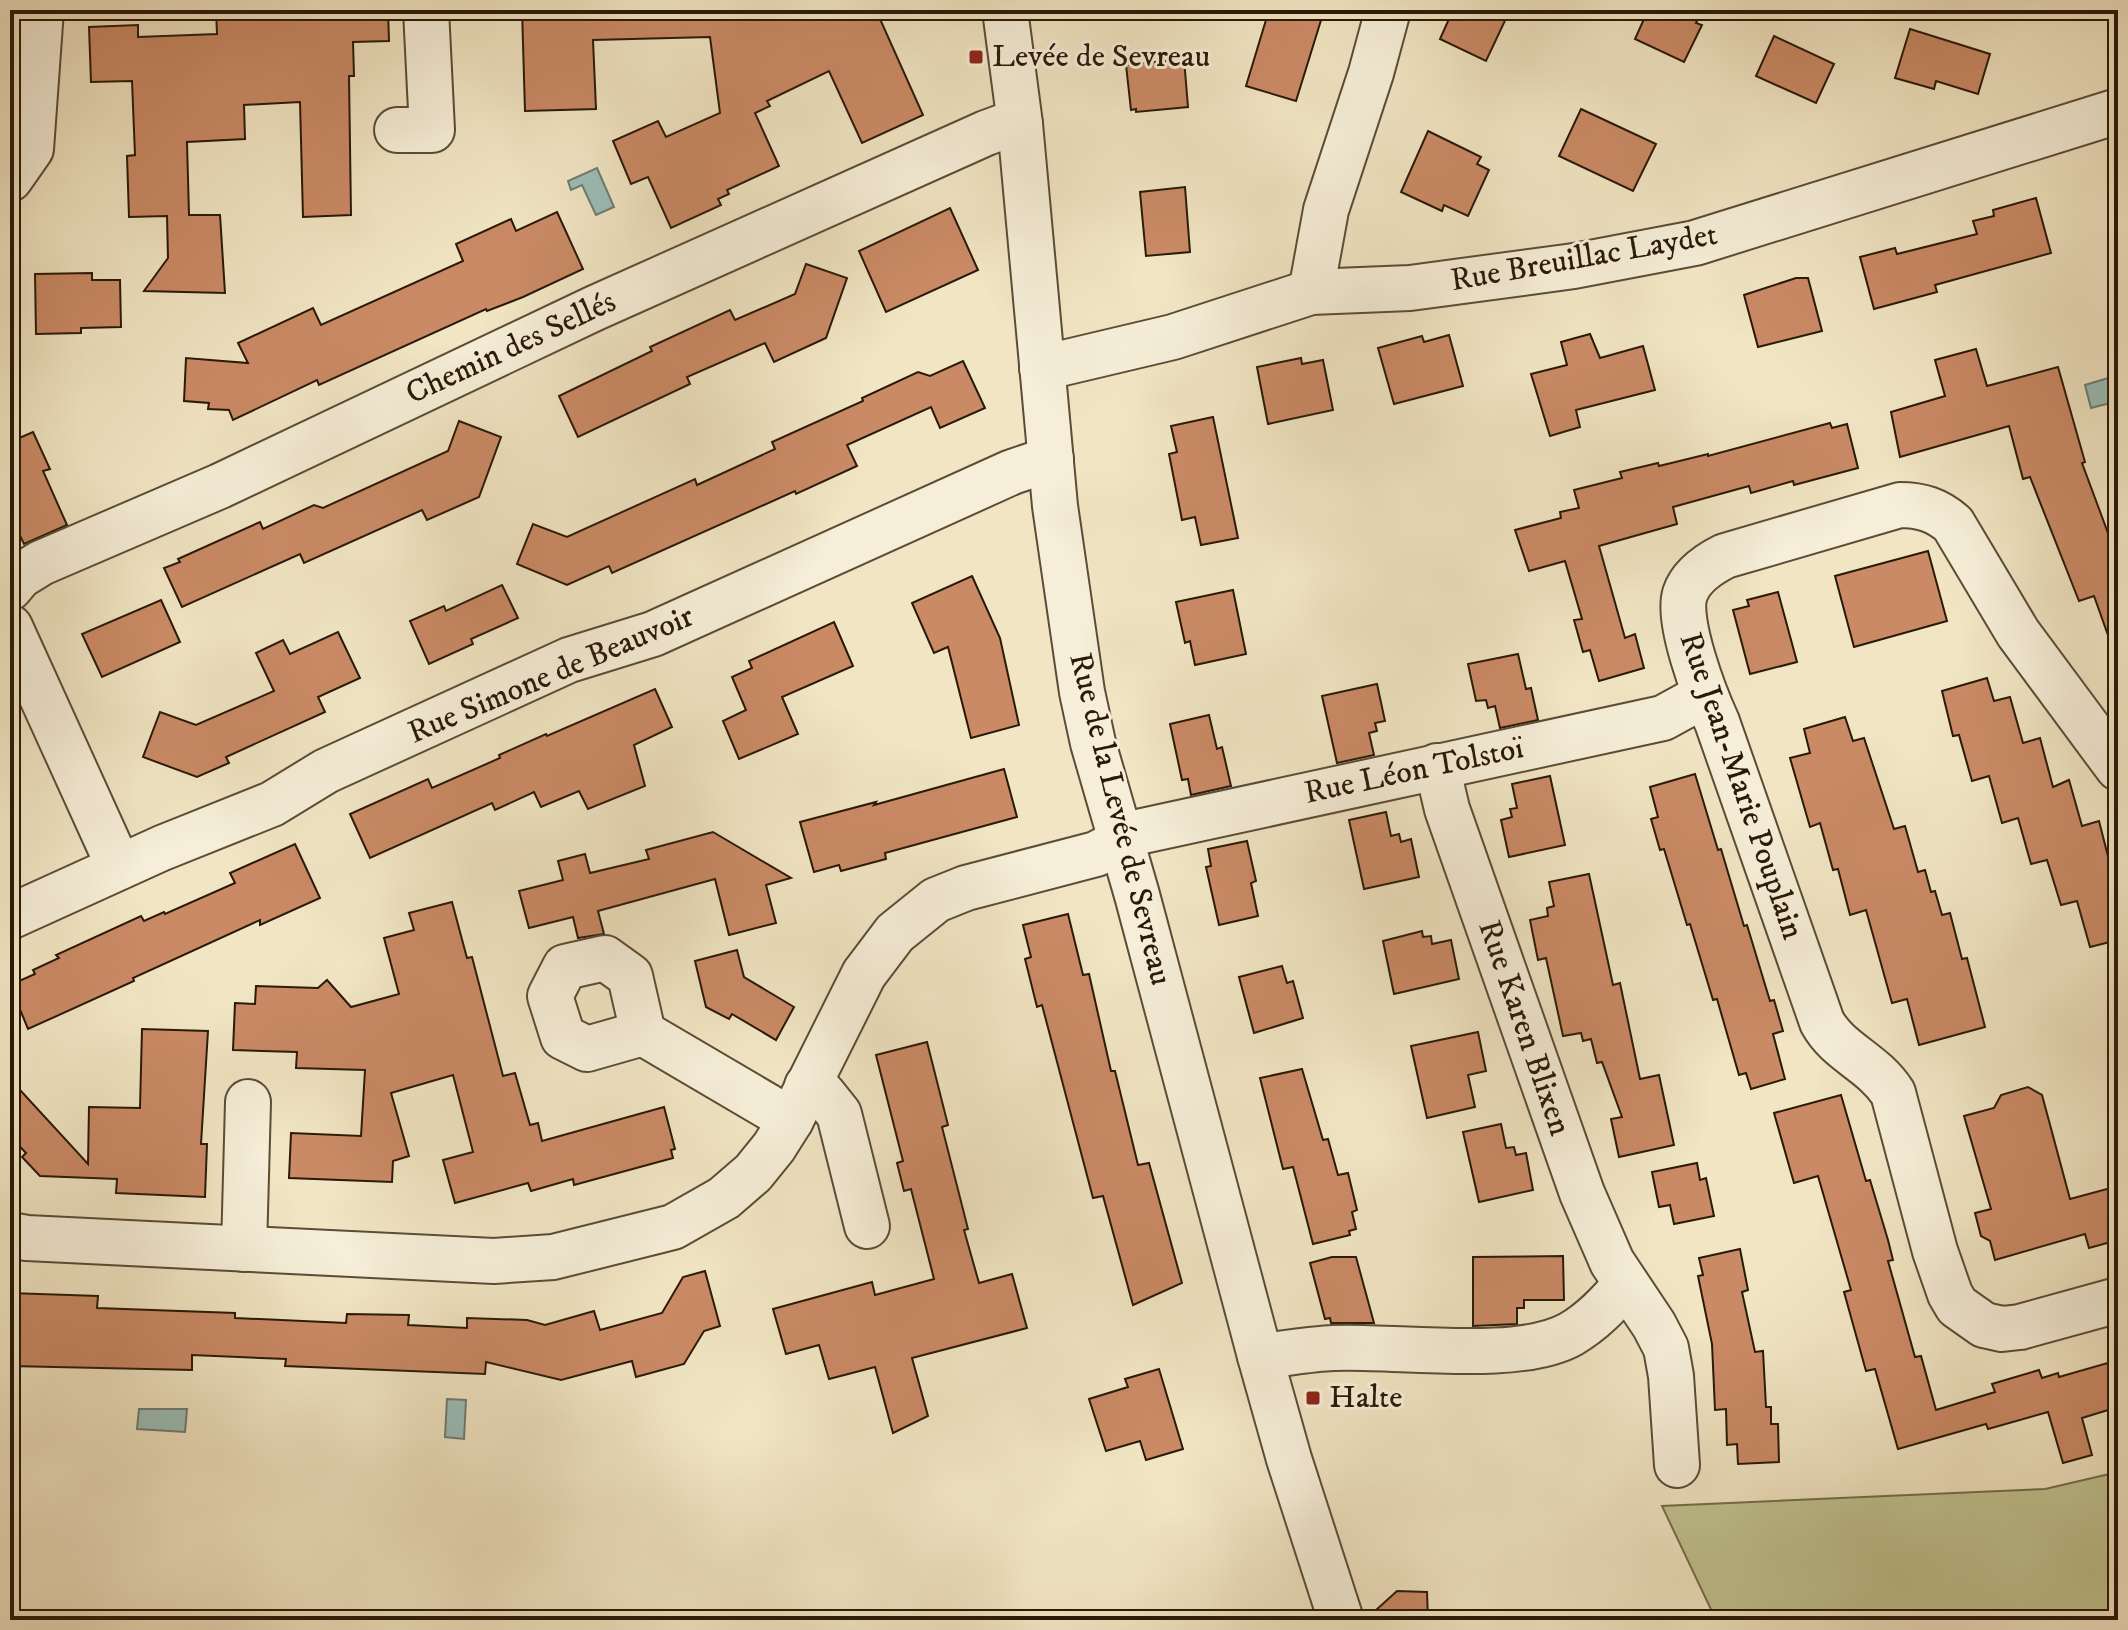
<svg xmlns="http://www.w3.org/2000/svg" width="2128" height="1630" font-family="'IM FELL DW Pica',serif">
	<rect width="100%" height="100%" fill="#f1e5c3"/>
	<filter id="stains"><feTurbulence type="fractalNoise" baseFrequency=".0025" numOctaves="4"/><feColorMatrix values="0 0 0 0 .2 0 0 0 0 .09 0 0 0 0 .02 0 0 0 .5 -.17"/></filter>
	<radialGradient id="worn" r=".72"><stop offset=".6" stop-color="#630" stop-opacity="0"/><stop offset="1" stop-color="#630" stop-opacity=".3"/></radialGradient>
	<polygon fill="#c0c390" stroke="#746e4c" stroke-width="2" points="2118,1472 2118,1620 1716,1620 1662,1506 2045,1489"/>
	<g fill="#9bbeb9" stroke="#6d7c72" stroke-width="2">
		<polygon points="597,168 614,207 596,215 582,185 571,190 568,181"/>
		<polygon points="2118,375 2118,401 2091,408 2085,385"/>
		<polygon points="447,1399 466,1400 464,1439 445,1437"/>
		<polygon points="139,1409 187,1409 185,1432 137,1429"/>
	</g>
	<g fill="#ca8a66" stroke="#291908" stroke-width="2">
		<polygon points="216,10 388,10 389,41 353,42 354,76 349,76 351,215 303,217 300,102 244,105 245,139 187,142 189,215 220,215 225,293 144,291 168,258 167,216 129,217 127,156 135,155 132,81 91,82 89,27 138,25 138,37 217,34"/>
		<polygon points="522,10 876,10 923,115 862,143 829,71 767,101 770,106 755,113 779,166 727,190 729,194 718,199 721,205 671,228 648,177 631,184 613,141 658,121 666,137 720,113 710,37 593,40 596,109 525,111"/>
		<polygon points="1269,10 1298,10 1322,17 1296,101 1246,86"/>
		<polygon points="1453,10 1510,10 1486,61 1440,39"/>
		<polygon points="1648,10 1702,10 1696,23 1702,25 1684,62 1635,39"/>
		<polygon points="1910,29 1990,54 1978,94 1936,81 1934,89 1895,78"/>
		<polygon points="1774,36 1834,64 1816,103 1756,76"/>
		<polygon points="1184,59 1188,107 1136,112 1136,109 1131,110 1126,65"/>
		<polygon points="1581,109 1656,144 1633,191 1559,156"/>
		<polygon points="1428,131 1481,157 1477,164 1489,170 1468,216 1444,205 1442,211 1401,192"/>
		<polygon points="1185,187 1190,252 1146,256 1140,192"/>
		<polygon points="2036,198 2051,253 1935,285 1937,292 1874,309 1860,257 1895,248 1897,254 1977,234 1973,221 1994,216 1993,210"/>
		<polygon points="950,208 978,270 886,312 859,251"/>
		<polygon points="557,212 583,269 523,297 487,311 486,309 319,385 317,380 233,420 229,410 208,409 209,403 184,401 186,358 248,363 238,343 313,308 321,325 463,261 456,244 511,219 516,231"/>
		<polygon points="806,264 847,278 826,338 774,362 765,343 687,377 690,384 578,437 559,396 652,351 650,347 730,310 735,320 795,294"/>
		<polygon points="92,273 92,280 120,280 121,327 81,328 81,333 36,334 35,274"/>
		<polygon points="1796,278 1808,278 1822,331 1758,347 1744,295"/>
		<polygon points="1590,334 1600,358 1643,346 1655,390 1576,410 1580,427 1550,436 1531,374 1567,365 1561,342"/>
		<polygon points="1449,335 1463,386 1394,404 1378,348 1422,336 1424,342"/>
		<polygon points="1976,349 1987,386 2058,367 2085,462 2082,463 2118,560 2118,651 2114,652 2094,596 2079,601 2030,477 2023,479 2009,426 1900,457 1891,412 1945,396 1935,360"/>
		<polygon points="1301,358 1302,364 1323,360 1333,410 1268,424 1257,367"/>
		<polygon points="963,361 985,408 940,428 931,407 847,445 857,466 796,494 795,491 612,573 609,566 567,585 517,564 533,524 567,537 695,479 697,485 775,449 772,442 863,401 862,398 918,372 930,376"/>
		<polygon points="1213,417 1238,538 1201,545 1195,517 1182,520 1169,454 1177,452 1171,426"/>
		<polygon points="459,421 501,437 479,497 427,520 422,510 304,563 300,554 182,607 164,568 180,562 178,559 260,522 263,529 314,505 323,508 448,451"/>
		<polygon points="1830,423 1832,428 1847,424 1858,468 1794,485 1793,481 1751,493 1749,486 1673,507 1677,524 1599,546 1625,638 1635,634 1644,668 1599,681 1590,650 1583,652 1574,620 1582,619 1565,561 1529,571 1515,530 1561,518 1560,512 1579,508 1574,490 1622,478 1620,472 1658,463 1659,466 1708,454 1708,456"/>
		<polygon points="33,432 50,469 43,471 67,525 24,544 10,515 10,442"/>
		<polygon points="1928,551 1947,621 1854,647 1835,576"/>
		<polygon points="972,576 1000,638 1019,725 971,738 948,647 934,653 912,603"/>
		<polygon points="502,585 518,618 471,639 473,644 429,664 410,621 444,606 446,611"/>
		<polygon points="1233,590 1246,654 1195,665 1190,641 1185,643 1176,602"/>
		<polygon points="1778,592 1797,662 1750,674 1733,610 1749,606 1747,600"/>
		<polygon points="161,600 180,642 102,677 82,634"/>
		<polygon points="834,622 853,666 782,697 798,734 739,759 723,721 746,710 732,677 752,668 749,661"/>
		<polygon points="338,632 360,678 318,697 325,712 226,757 229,763 197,777 143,757 160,712 196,725 274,691 256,653 283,640 290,654"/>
		<polygon points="1518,654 1526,689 1531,688 1538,720 1500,728 1495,706 1488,708 1486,700 1476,701 1468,664"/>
		<polygon points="1987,678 1994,701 2010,697 2023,743 2040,738 2053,787 2069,780 2082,826 2099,821 2111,868 2118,866 2118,940 2090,947 2077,901 2061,905 2047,860 2031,864 2018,818 2002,823 1989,776 1972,781 1959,735 1953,736 1942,691"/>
		<polygon points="1377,684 1385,721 1375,723 1377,731 1369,733 1374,755 1337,763 1322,696"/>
		<polygon points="655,689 672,727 634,745 645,786 588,809 579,791 541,807 534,792 495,810 492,803 370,858 350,814 428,779 432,788 500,758 499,755 546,734 547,736"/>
		<polygon points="1209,715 1217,749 1222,747 1231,786 1191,795 1188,779 1182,780 1170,724"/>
		<polygon points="1845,717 1853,741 1864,738 1894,829 1905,826 1918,872 1925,870 1931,892 1935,891 1942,915 1950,913 1962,959 1967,958 1985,1027 1919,1045 1907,999 1892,1003 1866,910 1850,915 1838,869 1833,870 1820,823 1810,827 1790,758 1810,753 1804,729"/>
		<polygon points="1004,769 1017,817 885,853 886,859 841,871 839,865 814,872 800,822 876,802 874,805"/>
		<polygon points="1695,774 1718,850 1721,849 1744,926 1747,925 1770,1001 1774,1000 1783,1031 1773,1034 1785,1079 1751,1089 1746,1073 1739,1075 1717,999 1713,1000 1690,924 1687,925 1664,849 1660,850 1651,819 1658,817 1650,787"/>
		<polygon points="1550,776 1565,845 1509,857 1501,820 1512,817 1510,809 1517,808 1512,784"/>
		<polygon points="1386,812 1391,836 1399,834 1401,842 1411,839 1419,877 1364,889 1349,820"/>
		<polygon points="713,832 791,878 766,885 776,923 729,935 715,879 598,911 604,934 578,938 573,917 529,928 519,891 563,880 558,861 585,854 590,873 649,859 646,850"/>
		<polygon points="1247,841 1256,881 1251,883 1258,916 1219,925 1206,867 1211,866 1208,849"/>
		<polygon points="295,844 320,898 260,925 260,920 133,978 134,981 28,1029 10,985 35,974 33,970 59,958 56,955 141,916 144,921 164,912 165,914 235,883 230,873"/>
		<polygon points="1589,874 1613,985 1620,983 1640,1079 1659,1075 1674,1145 1619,1157 1611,1119 1622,1117 1602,1062 1597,1063 1591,1039 1583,1041 1581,1033 1563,1036 1546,958 1538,960 1530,920 1548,916 1547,908 1554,906 1549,882"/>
		<polygon points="452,902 467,958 472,957 503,1076 515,1073 530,1125 538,1123 542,1141 664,1107 675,1149 671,1150 673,1158 574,1185 573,1179 531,1191 528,1183 455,1203 443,1160 473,1152 453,1075 391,1093 409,1156 393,1161 392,1182 289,1178 291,1133 361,1136 365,1070 296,1068 297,1052 233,1050 235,1003 255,1004 256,986 318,988 327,980 351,1007 399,994 384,938 414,930 409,913"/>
		<polygon points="1068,914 1083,975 1089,974 1111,1071 1115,1071 1138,1165 1149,1163 1182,1283 1133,1305 1103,1196 1093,1198 1042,1005 1037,1007 1025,959 1031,957 1023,925"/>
		<polygon points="1422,931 1423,937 1431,936 1432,944 1451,940 1459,979 1394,994 1383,941"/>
		<polygon points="737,950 744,977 794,1007 776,1040 732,1014 729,1019 706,1007 695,961"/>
		<polygon points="1282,966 1287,983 1293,981 1303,1018 1254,1033 1239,977"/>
		<polygon points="142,1029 208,1031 201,1144 207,1144 205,1197 116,1193 117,1179 40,1176 22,1157 26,1153 10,1136 10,1079 88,1164 89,1107 140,1108"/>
		<polygon points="1478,1032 1486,1071 1468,1075 1475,1107 1427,1118 1411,1046"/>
		<polygon points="927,1042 948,1125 942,1127 968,1229 964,1230 979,1283 1012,1274 1027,1328 912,1358 928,1416 893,1433 875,1367 829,1379 819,1345 786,1354 773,1309 872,1282 875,1295 934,1279 911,1189 904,1191 897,1163 903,1161 876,1055"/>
		<polygon points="1302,1069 1323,1140 1328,1139 1338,1175 1348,1173 1357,1210 1352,1212 1356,1229 1349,1231 1350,1235 1313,1244 1293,1167 1283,1169 1260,1078"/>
		<polygon points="2028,1087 2042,1095 2070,1199 2118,1186 2118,1240 2089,1248 2085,1234 1995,1260 1990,1241 1981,1236 1975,1213 1991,1209 1964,1116 1994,1108 2001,1095"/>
		<polygon points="1841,1095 1866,1181 1870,1180 1888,1240 1893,1260 1888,1261 1915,1357 1921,1356 1936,1410 1995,1392 1992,1384 2039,1370 2042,1378 2058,1373 2059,1377 2118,1360 2118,1407 2082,1418 2092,1455 2063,1463 2048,1412 1988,1429 1986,1424 1898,1449 1875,1369 1866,1371 1844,1292 1851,1290 1818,1176 1794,1183 1774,1113"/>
		<polygon points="1501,1124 1506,1148 1514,1147 1516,1155 1526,1153 1533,1190 1479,1202 1463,1132"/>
		<polygon points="1697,1163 1700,1180 1706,1178 1714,1216 1674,1224 1670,1205 1659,1207 1652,1172"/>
		<polygon points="1740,1249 1748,1290 1742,1292 1755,1352 1763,1351 1766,1407 1771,1407 1771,1424 1778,1424 1779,1462 1738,1464 1737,1444 1727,1445 1726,1409 1715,1410 1712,1344 1698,1276 1703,1275 1699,1258"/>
		<polygon points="1563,1256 1564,1300 1524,1300 1524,1308 1517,1308 1517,1324 1473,1326 1473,1257"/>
		<polygon points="1332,1257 1356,1257 1374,1323 1331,1323 1330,1318 1325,1319 1310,1263"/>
		<polygon points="705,1271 720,1326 704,1331 684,1364 636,1377 632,1361 561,1380 486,1362 485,1374 285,1366 286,1359 192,1355 192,1370 10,1366 10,1293 98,1296 97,1308 235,1313 235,1318 346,1323 347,1314 409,1315 408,1325 467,1328 467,1318 527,1320 545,1325 594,1311 600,1330 662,1313 683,1277"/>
		<polygon points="1159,1369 1183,1449 1146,1460 1140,1441 1106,1451 1089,1399 1128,1387 1125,1379"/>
		<polygon points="1397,1591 1427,1592 1428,1620 1365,1620"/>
	</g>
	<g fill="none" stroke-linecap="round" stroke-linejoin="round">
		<g stroke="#5b4c37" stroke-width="48">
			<g id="minor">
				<polyline points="1005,10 1020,124 1055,506 1082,692 1093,743 1137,895 1260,1356 1289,1459 1341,1620"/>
				<polyline points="397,130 432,130 426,10"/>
				<polyline points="10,179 31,149 41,10"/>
				<polyline points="1311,292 1326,210 1371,73 1388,10"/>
				<polyline points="1042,368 1173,337 1311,292 1410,288 1574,266 1695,243 2118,111"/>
				<polyline points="10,588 20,576 41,563 220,486 595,308 986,133 1005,126 1020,124"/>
				<polyline points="10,627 119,867"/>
				<polyline points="1437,766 1447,809 1582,1193 1612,1262 1654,1325 1666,1348 1671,1376 1677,1465"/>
				<path d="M2118,768L2018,633L1953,524C1937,510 1921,505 1900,505L1725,556C1709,564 1691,576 1685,594C1676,621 1705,696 1717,722L1822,1022C1839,1053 1872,1061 1893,1093L1935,1251L1950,1294L1957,1306L1984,1325L2002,1329L2020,1327L2118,1300"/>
				<polyline points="10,917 162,848 272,804 326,771 569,660 653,634 1012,472 1051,459"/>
				<polyline points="643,1033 587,1049 563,1037 550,996 565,967 605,958 630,976 643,1033 791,1120"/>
				<polyline points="807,1086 823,1094 839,1114 867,1226"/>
				<polyline points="10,1235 27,1238 494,1261 553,1257 673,1227 724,1198 753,1173 774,1147 791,1120 864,974 895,933 936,900 966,888 1096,854 1138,832 1663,718 1705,695"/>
				<polyline points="244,1249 248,1102"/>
				<path d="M1260,1356C1284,1354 1309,1349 1333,1348C1396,1345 1518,1364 1571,1334C1593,1321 1609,1304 1625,1285"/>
			</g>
		</g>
		<use href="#minor" stroke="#f6eed8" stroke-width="44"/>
	</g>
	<g fill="#8f2418" stroke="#f6eed8" stroke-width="3">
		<rect x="968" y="49" width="16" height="16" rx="4"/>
		<rect x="1305" y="1390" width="16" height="16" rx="4"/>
	</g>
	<g text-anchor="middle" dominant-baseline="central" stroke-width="6" stroke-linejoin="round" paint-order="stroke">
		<g font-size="32" fill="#291908" stroke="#f6eed8" text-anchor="start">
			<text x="992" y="57">Levée de Sevreau</text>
			<text x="1329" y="1398">Halte</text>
		</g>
		<g font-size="32" fill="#291908" stroke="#f6eed8">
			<text transform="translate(1584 258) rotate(-10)">Rue Breuillac Laydet</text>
			<text transform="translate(511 348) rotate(-25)">Chemin des Sellés</text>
			<text transform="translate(551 675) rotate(-23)">Rue Simone de Beauvoir</text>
			<text transform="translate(1414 771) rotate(-12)">Rue Léon Tolstoï</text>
			<text transform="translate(1741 786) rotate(71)">Rue Jean-Marie Pouplain</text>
			<text transform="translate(1120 819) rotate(76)">Rue de la Levée de Sevreau</text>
			<text transform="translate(1524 1028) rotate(71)">Rue Karen Blixen</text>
		</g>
	</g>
	<rect width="2128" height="1630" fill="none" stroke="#f1e5c3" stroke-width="40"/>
	<rect x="12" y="12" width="2104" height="1606" fill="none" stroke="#291908" stroke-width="4"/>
	<rect x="20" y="20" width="2088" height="1590" fill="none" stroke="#291908" stroke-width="2"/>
	<rect width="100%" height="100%" filter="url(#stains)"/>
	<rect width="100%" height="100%" fill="url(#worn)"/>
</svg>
